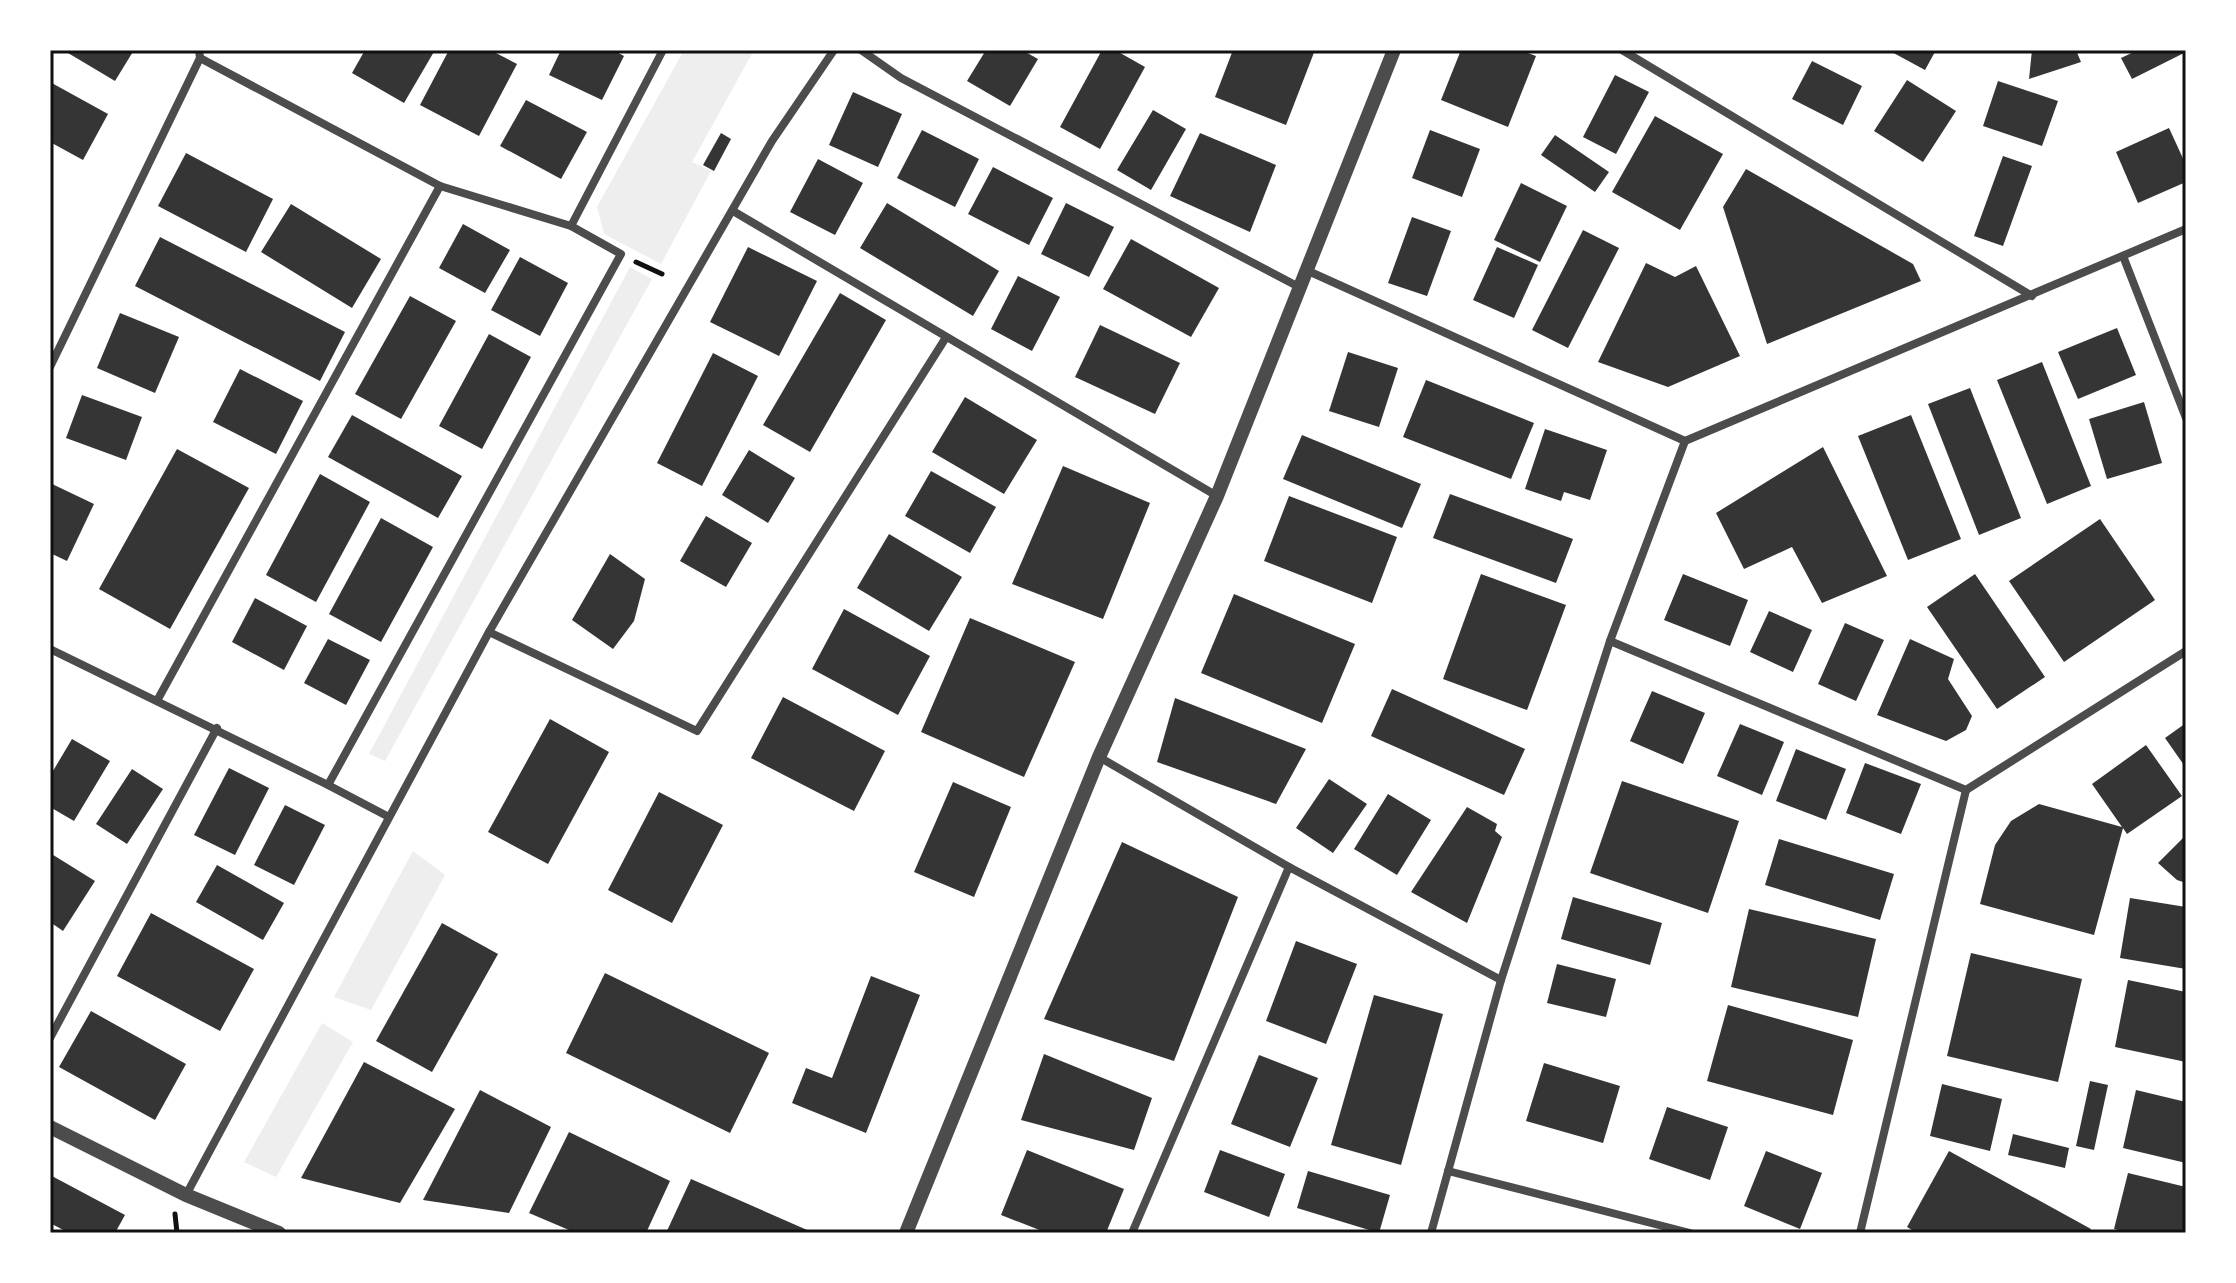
<svg xmlns="http://www.w3.org/2000/svg" width="2236" height="1283" font-family="'Space Grotesk',sans-serif">
	<rect width="100%" height="100%" fill="#fff"/>
	<g fill="#eee">
		<polygon points="684,50 754,50 692,162 711,171 661,264 604,234 597,207"/>
		<polygon points="630,267 652,279 385,761 369,754"/>
		<polygon points="413,851 445,875 371,1010 334,997"/>
		<polygon points="322,1023 353,1042 276,1177 244,1162"/>
	</g>
	<g fill="#353535">
		<polygon points="63,50 134,50 115,81"/>
		<polygon points="365,50 435,50 404,103 352,73"/>
		<polygon points="449,50 490,50 517,64 479,136 420,105"/>
		<polygon points="561,50 613,50 624,56 602,100 549,75"/>
		<polygon points="986,50 1022,50 1038,59 1010,106 967,81"/>
		<polygon points="1102,50 1115,50 1145,67 1100,149 1060,127"/>
		<polygon points="1233,50 1315,50 1286,125 1215,97"/>
		<polygon points="1461,50 1520,50 1536,56 1508,127 1441,100"/>
		<polygon points="1888,50 1936,50 1925,70"/>
		<polygon points="2032,50 2076,50 2081,62 2029,79"/>
		<polygon points="2138,50 2186,50 2186,52 2132,79 2121,58"/>
		<polygon points="1812,61 1862,86 1843,125 1792,99"/>
		<polygon points="1615,75 1649,92 1616,154 1583,137"/>
		<polygon points="1907,80 1956,111 1923,162 1874,131"/>
		<polygon points="1998,81 2058,101 2042,146 1983,126"/>
		<polygon points="50,82 108,114 83,160 50,142"/>
		<polygon points="853,92 902,114 878,167 829,145"/>
		<polygon points="526,100 587,132 561,179 500,146"/>
		<polygon points="1153,110 1186,129 1151,190 1117,170"/>
		<polygon points="1655,116 1723,154 1680,230 1612,192"/>
		<polygon points="2169,128 2186,165 2186,182 2138,203 2116,152"/>
		<polygon points="922,130 979,159 955,207 897,178"/>
		<polygon points="1430,130 1480,149 1462,197 1412,178"/>
		<polygon points="721,133 731,139 714,171 703,165"/>
		<polygon points="1200,133 1276,165 1250,232 1170,196"/>
		<polygon points="1555,135 1609,172 1595,192 1541,155"/>
		<polygon points="186,153 273,199 246,252 158,206"/>
		<polygon points="2003,156 2032,166 2003,246 1974,236"/>
		<polygon points="818,159 863,183 835,235 790,212"/>
		<polygon points="993,167 1053,198 1029,245 968,214"/>
		<polygon points="1746,169 1913,264 1921,281 1767,344 1723,207"/>
		<polygon points="1521,183 1567,206 1540,262 1494,240"/>
		<polygon points="887,203 999,271 973,316 860,248"/>
		<polygon points="1066,203 1114,227 1089,277 1041,254"/>
		<polygon points="291,204 381,259 352,308 261,252"/>
		<polygon points="1412,217 1451,231 1427,296 1388,283"/>
		<polygon points="463,224 510,250 485,293 439,268"/>
		<polygon points="1583,230 1619,248 1568,348 1532,330"/>
		<polygon points="160,237 345,332 320,381 135,286"/>
		<polygon points="1131,239 1219,288 1191,337 1103,289"/>
		<polygon points="748,247 817,281 779,356 710,322"/>
		<polygon points="1497,247 1538,265 1514,318 1473,300"/>
		<polygon points="520,257 568,283 540,336 491,310"/>
		<polygon points="1646,263 1675,277 1696,266 1740,356 1668,387 1598,362"/>
		<polygon points="1018,276 1060,297 1032,351 991,329"/>
		<polygon points="840,293 886,320 810,452 763,425"/>
		<polygon points="410,296 456,321 401,419 355,394"/>
		<polygon points="120,313 179,337 155,393 97,368"/>
		<polygon points="1100,325 1180,363 1155,414 1075,377"/>
		<polygon points="2117,328 2136,375 2078,399 2058,352"/>
		<polygon points="489,334 531,357 482,449 439,426"/>
		<polygon points="1348,352 1398,368 1379,427 1329,411"/>
		<polygon points="713,353 758,376 702,486 657,463"/>
		<polygon points="2042,362 2091,486 2047,504 1997,380"/>
		<polygon points="240,369 303,401 276,454 213,422"/>
		<polygon points="1426,380 1534,423 1511,479 1403,437"/>
		<polygon points="1970,388 2021,518 1979,535 1928,404"/>
		<polygon points="82,395 142,417 126,460 66,438"/>
		<polygon points="965,397 1037,440 1004,494 932,452"/>
		<polygon points="2144,402 2162,463 2107,479 2089,419"/>
		<polygon points="352,415 462,476 438,518 328,457"/>
		<polygon points="1911,415 1961,539 1908,560 1858,436"/>
		<polygon points="1545,429 1607,450 1590,500 1564,492 1561,501 1525,489"/>
		<polygon points="1302,435 1421,484 1402,528 1283,479"/>
		<polygon points="1823,447 1887,576 1822,603 1792,547 1744,569 1716,513"/>
		<polygon points="177,449 249,488 170,629 99,589"/>
		<polygon points="749,450 795,478 768,523 722,495"/>
		<polygon points="1063,466 1150,503 1103,619 1012,584"/>
		<polygon points="931,471 996,507 970,553 905,516"/>
		<polygon points="320,474 370,502 316,602 266,575"/>
		<polygon points="50,483 94,504 67,561 50,553"/>
		<polygon points="1450,494 1573,539 1556,583 1433,538"/>
		<polygon points="1289,496 1397,537 1372,603 1264,561"/>
		<polygon points="706,516 752,543 726,587 680,561"/>
		<polygon points="381,518 433,547 381,642 329,614"/>
		<polygon points="2100,519 2155,600 2064,662 2009,581"/>
		<polygon points="889,534 962,577 929,631 857,588"/>
		<polygon points="610,554 645,579 634,621 613,649 572,620"/>
		<polygon points="1481,574 1566,605 1527,710 1443,679"/>
		<polygon points="1683,574 1748,600 1730,646 1664,620"/>
		<polygon points="1975,574 2045,677 1997,709 1927,607"/>
		<polygon points="1234,594 1355,644 1322,723 1201,673"/>
		<polygon points="255,598 307,626 284,670 232,642"/>
		<polygon points="844,609 930,656 898,715 812,669"/>
		<polygon points="1769,611 1812,630 1793,672 1750,652"/>
		<polygon points="970,618 1075,662 1024,777 921,732"/>
		<polygon points="1845,623 1884,640 1856,701 1818,684"/>
		<polygon points="328,639 370,660 346,705 304,683"/>
		<polygon points="1910,639 1954,659 1948,679 1972,716 1966,730 1946,741 1877,715"/>
		<polygon points="1392,689 1525,749 1504,795 1371,736"/>
		<polygon points="1652,691 1705,713 1683,764 1630,741"/>
		<polygon points="783,697 885,751 854,811 751,758"/>
		<polygon points="1175,698 1306,749 1276,804 1157,762"/>
		<polygon points="550,719 609,752 548,864 488,832"/>
		<polygon points="2186,723 2186,768 2165,738"/>
		<polygon points="1740,724 1784,742 1762,795 1717,776"/>
		<polygon points="72,739 110,761 74,821 50,807 50,776"/>
		<polygon points="2146,745 2182,796 2127,834 2123,828 2094,935 1980,904 1995,845 2011,821 2039,804 2122,827 2092,784"/>
		<polygon points="1796,749 1846,769 1826,820 1776,801"/>
		<polygon points="1865,763 1921,784 1901,834 1846,813"/>
		<polygon points="229,768 269,788 235,855 194,835"/>
		<polygon points="132,769 163,789 127,844 96,824"/>
		<polygon points="1329,779 1367,804 1333,853 1296,828"/>
		<polygon points="1622,781 1739,821 1708,913 1590,873"/>
		<polygon points="953,782 1011,807 974,897 914,872"/>
		<polygon points="659,792 723,825 672,923 608,890"/>
		<polygon points="1388,794 1431,820 1397,875 1354,849"/>
		<polygon points="285,805 325,825 294,885 254,865"/>
		<polygon points="1467,807 1497,824 1495,831 1502,837 1467,923 1411,892"/>
		<polygon points="2186,835 2186,883 2177,880 2158,863"/>
		<polygon points="1779,839 1894,874 1880,920 1765,885"/>
		<polygon points="1122,842 1238,897 1174,1061 1044,1019"/>
		<polygon points="50,853 95,881 63,931 50,922"/>
		<polygon points="217,865 284,903 263,940 196,902"/>
		<polygon points="1573,897 1662,923 1650,965 1561,939"/>
		<polygon points="2130,898 2186,907 2186,969 2120,958"/>
		<polygon points="1749,909 1876,939 1858,1017 1731,987"/>
		<polygon points="151,913 254,969 220,1031 117,976"/>
		<polygon points="442,923 498,954 432,1072 376,1041"/>
		<polygon points="1296,941 1357,964 1326,1044 1266,1021"/>
		<polygon points="1971,953 2082,979 2058,1082 1947,1056"/>
		<polygon points="1557,964 1616,979 1606,1017 1547,1003"/>
		<polygon points="605,973 769,1053 730,1133 566,1053"/>
		<polygon points="871,976 920,995 866,1133 792,1103 806,1068 832,1078"/>
		<polygon points="2128,980 2186,992 2186,1062 2115,1047"/>
		<polygon points="1374,995 1443,1014 1401,1165 1331,1145"/>
		<polygon points="1728,1005 1853,1040 1833,1115 1707,1081"/>
		<polygon points="91,1011 186,1064 155,1120 59,1067"/>
		<polygon points="1044,1054 1152,1098 1134,1150 1021,1120"/>
		<polygon points="1259,1055 1318,1078 1290,1147 1231,1124"/>
		<polygon points="364,1062 455,1109 400,1203 301,1178"/>
		<polygon points="1544,1063 1620,1086 1603,1143 1526,1121"/>
		<polygon points="2090,1081 2108,1085 2094,1150 2076,1146"/>
		<polygon points="1942,1084 2002,1099 1990,1151 1930,1136"/>
		<polygon points="480,1090 551,1127 509,1213 423,1200"/>
		<polygon points="2136,1090 2186,1102 2186,1163 2123,1148"/>
		<polygon points="1667,1107 1728,1127 1710,1180 1649,1159"/>
		<polygon points="569,1132 670,1181 646,1233 576,1233 529,1213"/>
		<polygon points="2013,1134 2069,1148 2065,1168 2008,1155"/>
		<polygon points="1027,1150 1124,1189 1106,1233 1047,1233 1001,1215"/>
		<polygon points="1220,1150 1285,1174 1269,1217 1204,1192"/>
		<polygon points="1766,1151 1822,1173 1800,1229 1744,1206"/>
		<polygon points="1949,1151 2091,1229 2088,1233 1917,1233 1907,1227"/>
		<polygon points="1308,1171 1390,1195 1379,1233 1297,1208"/>
		<polygon points="2128,1173 2186,1187 2186,1233 2130,1233 2114,1229"/>
		<polygon points="50,1175 125,1215 115,1233 69,1233 50,1223"/>
		<polygon points="691,1179 814,1233 666,1233"/>
	</g>
	<g fill="none" stroke-linecap="round" stroke-linejoin="round">
		<g stroke="#111" stroke-width="5">
			<polyline points="636,262 662,274"/>
			<polyline points="175,1214 177,1233"/>
		</g>
		<g stroke="#4c4c4c" stroke-width="8">
			<polyline points="861,50 901,78 1299,287"/>
			<polyline points="1622,50 2032,296"/>
			<polyline points="733,211 1217,496"/>
			<polyline points="571,226 663,50"/>
			<polyline points="2123,256 2186,418"/>
			<polyline points="1306,270 1685,441"/>
			<polyline points="50,367 200,58 199,50"/>
			<polyline points="489,632 697,731 945,339"/>
			<polyline points="1610,641 1966,790 2186,651"/>
			<polyline points="50,649 328,785 621,254 571,226 440,186 200,58"/>
			<polyline points="158,699 440,186"/>
			<polyline points="1099,757 1289,867 1501,980"/>
			<polyline points="328,785 387,816"/>
			<polyline points="50,1038 217,728"/>
			<polyline points="1448,1171 1690,1233"/>
			<polyline points="186,1195 489,632 772,141 834,50"/>
			<polyline points="1132,1233 1289,867"/>
			<polyline points="1431,1233 1501,980 1610,641 1685,441 2186,229"/>
			<polyline points="1860,1233 1966,790"/>
		</g>
		<g stroke="#4c4c4c" stroke-width="14">
			<polyline points="50,1127 186,1195 279,1233"/>
			<polyline points="906,1233 1099,757 1217,496 1394,50"/>
		</g>
	</g>
	<rect width="2236" height="1283" fill="none" stroke="#ffffff" stroke-width="104"/>
	<rect x="52" y="52" width="2132" height="1179" fill="none" stroke="#111" stroke-width="3"/>
</svg>
